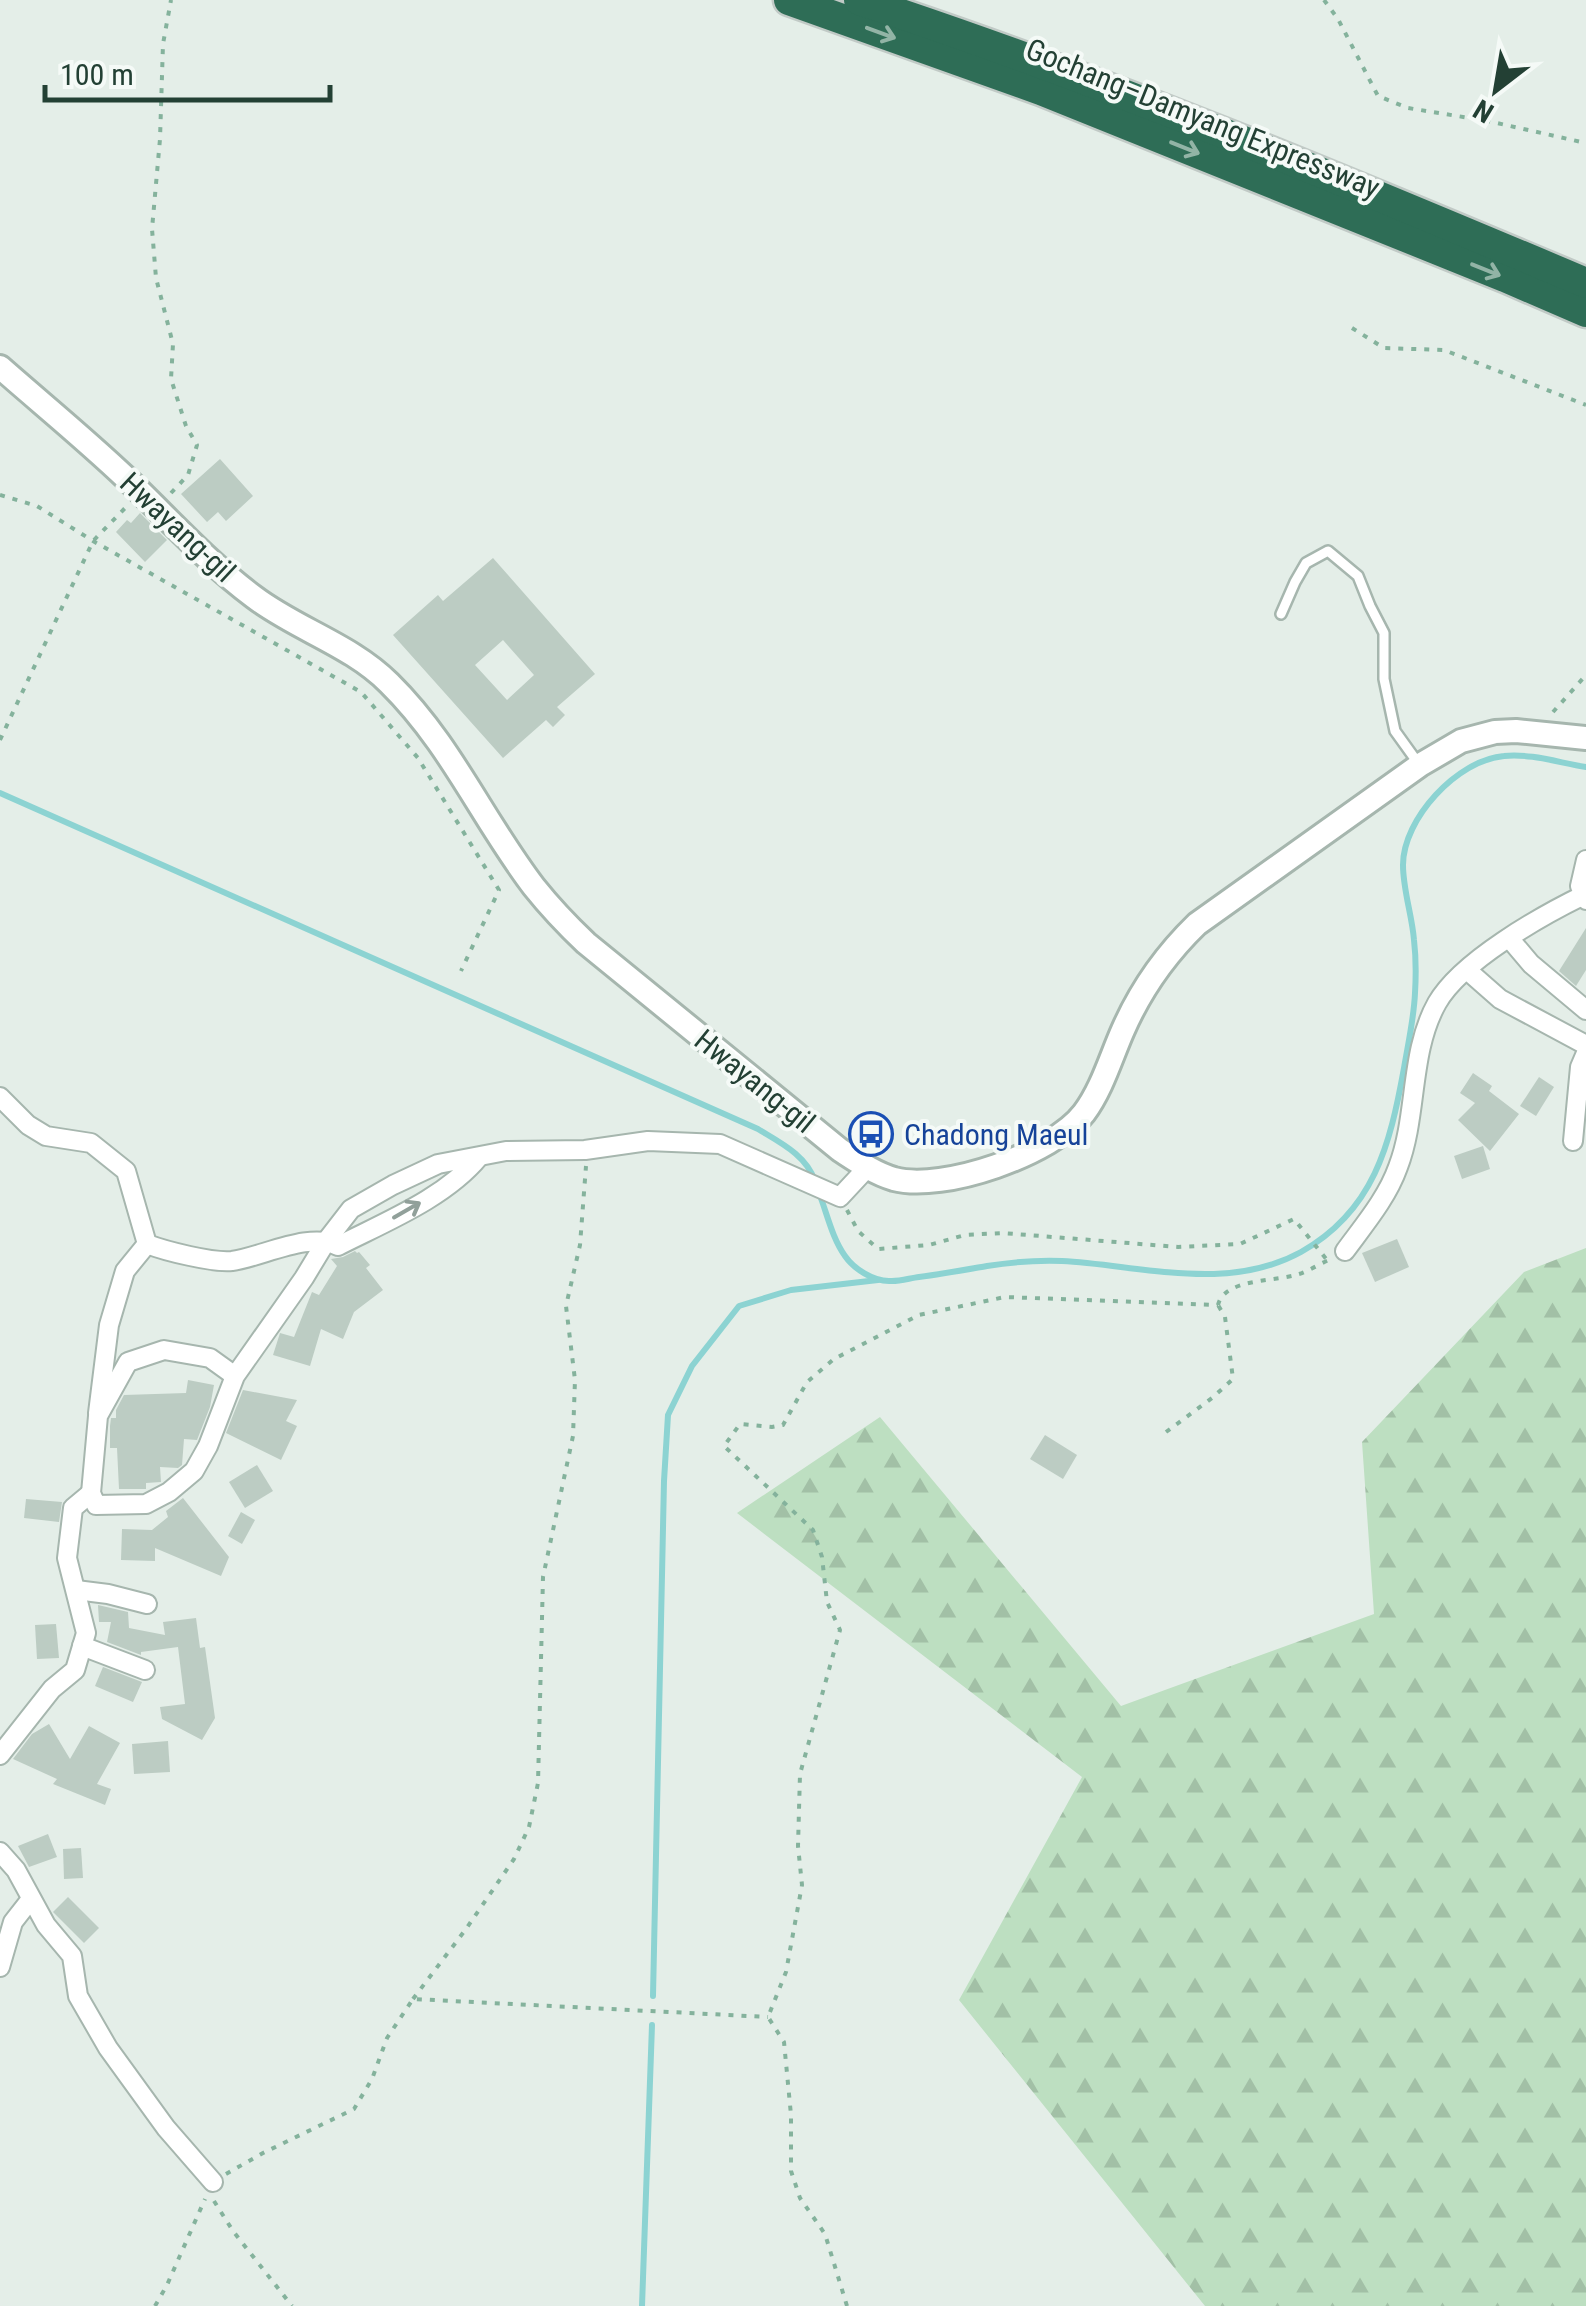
<svg xmlns="http://www.w3.org/2000/svg" width="1586" height="2306" font-family="'Roboto Condensed',sans-serif">
	<defs>
		<pattern id="forest-firs" width="22" height="20" patternUnits="userSpaceOnUse" patternTransform="scale(2.5)"><rect width="22" height="20" fill="#bddfc1"/><path d="M5 1l3.5 6h-7zM16 11l3.5 6h-7z" fill="#a2c0a6"/></pattern>
	</defs>
	<rect width="100%" height="100%" fill="#e4eee8"/>
	<polygon fill="url(#forest-firs)" points="1586,1248 1586,2306 1205,2306 959,2000 1082,1777 737,1513 880,1417 1121,1706 1374,1614 1362,1442 1524,1272"/>
	<g fill="none" stroke-linecap="round" stroke-linejoin="round">
		<g stroke="#8cd3d2" stroke-width="6">
			<path d="M0,793L758,1129C781,1143 806,1155 815,1181"/>
			<path d="M819,1193C827,1213 832,1238 845,1256C854,1269 873,1281 889,1281C899,1282 910,1278 919,1277C942,1274 964,1270 987,1266C1012,1262 1037,1260 1062,1261C1140,1265 1227,1293 1301,1252C1374,1211 1390,1145 1404,1068C1408,1044 1414,1018 1415,993C1416,976 1416,957 1414,940C1412,915 1403,890 1403,865C1403,819 1457,760 1504,756C1530,753 1560,763 1586,767"/>
			<polyline points="653,1996 664,1481 668,1415 692,1366 739,1306 791,1290 878,1280"/>
			<polyline points="642,2306 652,2025"/>
		</g>
	</g>
	<g fill="#bcccc3" fill-rule="evenodd">
		<polygon points="220,459 253,496 226,521 218,512 207,522 181,494"/>
		<polygon points="140,513 167,540 145,562 116,532 127,520 131,523"/>
		<path d="M493,558L595,674L557,707L565,715L553,727L546,720L503,758L393,635L438,595L443,601ZM503,640L534,675L507,700L475,665Z"/>
		<polygon points="1586,928 1586,970 1576,986 1559,971"/>
		<polygon points="1473,1073 1492,1086 1489,1091 1519,1114 1490,1151 1458,1120 1475,1103 1460,1093"/>
		<polygon points="1539,1077 1554,1087 1536,1116 1520,1106"/>
		<polygon points="1483,1146 1490,1169 1462,1179 1454,1156"/>
		<polygon points="1397,1239 1409,1267 1375,1282 1362,1253"/>
		<polygon points="355,1251 357,1253 359,1252 370,1265 366,1268 383,1290 354,1312 343,1339 321,1329 310,1366 273,1355 280,1333 294,1337 312,1292 319,1295 337,1266 331,1259 343,1257"/>
		<polygon points="188,1380 214,1385 210,1407 197,1440 184,1439 182,1465 178,1468 160,1467 161,1482 146,1483 146,1489 119,1489 117,1448 110,1448 110,1426 111,1418 116,1418 116,1410 124,1395 186,1393"/>
		<polygon points="243,1390 297,1400 286,1421 297,1426 281,1460 226,1433"/>
		<polygon points="1045,1435 1077,1455 1063,1479 1030,1459"/>
		<polygon points="257,1465 273,1491 245,1508 229,1482"/>
		<polygon points="183,1498 229,1557 221,1576 155,1548 155,1561 121,1560 122,1529 152,1530 168,1517 166,1511"/>
		<polygon points="26,1499 62,1502 59,1522 24,1518"/>
		<polygon points="241,1512 255,1520 242,1544 228,1536"/>
		<polygon points="98,1605 128,1612 129,1628 165,1635 163,1622 196,1618 200,1648 205,1647 215,1718 202,1740 162,1719 160,1707 185,1704 178,1647 141,1652 141,1655 107,1642 111,1622 99,1622"/>
		<polygon points="56,1624 59,1658 37,1659 35,1625"/>
		<polygon points="103,1667 142,1682 133,1702 95,1686"/>
		<polygon points="49,1724 70,1759 89,1726 120,1743 97,1784 111,1789 105,1805 53,1784 57,1779 13,1759 32,1734"/>
		<polygon points="168,1741 170,1772 134,1774 132,1744"/>
		<polygon points="48,1834 57,1857 29,1867 18,1846"/>
		<polygon points="81,1848 83,1878 64,1879 63,1849"/>
		<polygon points="68,1897 99,1928 84,1943 53,1912"/>
	</g>
	<g fill="none" stroke-linecap="round" stroke-linejoin="round">
		<g stroke="#a6b6ae" stroke-width="14">
			<polyline id="service" points="1281,614 1295,582 1306,563 1328,551 1358,576 1370,606 1384,633 1384,679 1395,731 1418,763"/>
		</g>
		<g stroke="#a6b6ae" stroke-width="22">
			<g id="minor">
				<polyline points="1586,860 1580,886 1586,900"/>
				<polyline points="1509,938 1531,964 1586,1010"/>
				<polyline points="1467,970 1500,999 1586,1045"/>
				<path d="M0,1097L28,1125L46,1136L91,1143L126,1171L147,1244C165,1251 213,1263 232,1261C262,1257 310,1231 338,1246C385,1222 445,1198 479,1157"/>
				<polyline points="1573,1141 1580,1067 1586,1053"/>
				<path d="M1345,1251C1364,1225 1387,1198 1398,1167C1418,1115 1409,1053 1437,1003C1461,961 1541,916 1584,895"/>
				<polyline points="235,1376 210,1358 164,1350 128,1362 98,1416 91,1493 96,1505 146,1504 169,1492 194,1471 208,1446 235,1376 304,1278 327,1240 351,1209 393,1185 438,1164 506,1151 585,1150 648,1141 720,1144 840,1197 867,1168"/>
				<polyline points="98,1413 109,1325 125,1271 147,1244"/>
				<polyline points="76,1590 108,1594 147,1604"/>
				<polyline points="82,1646 145,1670"/>
				<polyline points="0,1755 52,1689 75,1670 86,1633 67,1558 73,1508 91,1493"/>
				<polyline points="0,1852 16,1870 46,1925 72,1956 78,1996 108,2048 166,2128 213,2182"/>
				<polyline points="0,1967 13,1922 31,1899"/>
			</g>
		</g>
		<g stroke="#a6b6ae" stroke-width="28">
			<path id="tertiary" d="M0,367C42,404 85,439 126,478C168,518 207,562 254,597C296,629 351,645 389,683C451,744 482,819 534,887C550,907 567,925 586,943L840,1150C857,1161 874,1173 894,1179C943,1192 1053,1154 1084,1113C1102,1089 1111,1057 1123,1030C1141,989 1165,955 1197,924L1420,765L1461,741L1495,732L1516,731L1586,738"/>
		</g>
		<g stroke="#c1cac6" stroke-width="35">
			<g id="motorway">
				<polyline points="789,0 1041,90 1505,277 1586,312"/>
				<path d="M859,0C1106,81 1347,182 1586,283"/>
			</g>
		</g>
		<g stroke="#84b29c" stroke-width="4" stroke-dasharray="5 8" stroke-linecap="butt">
			<polyline points="1324,0 1338,19 1378,96 1408,108 1488,121 1586,143"/>
			<polyline points="1352,328 1384,348 1444,350 1586,405"/>
			<polyline points="171,493 188,475 197,445 186,426 171,379 173,344 156,278 152,229 160,139 163,44 171,0"/>
			<polyline points="0,495 37,506 93,541 361,692 418,758 499,890 461,971"/>
			<polyline points="1553,712 1586,675"/>
			<polyline points="0,740 93,541 128,505"/>
			<polyline points="847,1210 858,1231 878,1249 929,1245 965,1235 1003,1233 1178,1247 1240,1244 1294,1219 1327,1260"/>
			<path d="M1218,1305C1224,1278 1276,1282 1299,1274C1309,1271 1319,1264 1329,1260"/>
			<polyline points="1166,1432 1212,1398 1233,1379 1225,1317 1218,1305"/>
			<polyline points="413,1999 466,1929 514,1859 529,1827 538,1783 543,1577 573,1436 575,1380 566,1306 580,1245 586,1166"/>
			<polyline points="226,2174 263,2153 354,2109 372,2079 387,2038 413,1999 768,2017"/>
			<polyline points="214,2201 233,2231 292,2306"/>
			<polyline points="155,2306 167,2285 205,2199"/>
			<polyline points="847,2306 825,2234 800,2198 791,2171 791,2115 784,2042 768,2017 786,1972 802,1885 798,1846 800,1774 840,1630 827,1602 822,1557 813,1530 724,1446 740,1424 772,1427 783,1425 807,1382 834,1359 919,1315 1005,1297 1218,1305"/>
		</g>
		<use href="#service" stroke="#fff" stroke-width="9"/>
		<use href="#minor" stroke="#fff" stroke-width="18"/>
		<use href="#tertiary" stroke="#fff" stroke-width="22"/>
		<use href="#motorway" stroke="#2e6d56" stroke-width="30"/>
	</g>
	<defs><path id="oneway-shaft" d="M-6 0H5M1.5-3L5.5 0L1.5 3" fill="none" stroke-width="1.6" stroke-linecap="round" stroke-linejoin="round" transform="scale(2.5)"/></defs>
	<g stroke="#92b4a6">
		<use href="#oneway-shaft" transform="translate(881 33) rotate(20)"/>
		<use href="#oneway-shaft" transform="translate(1185 148) rotate(22)"/>
		<use href="#oneway-shaft" transform="translate(1486 270) rotate(22)"/>
	</g>
	<use stroke="#91a09a" href="#oneway-shaft" transform="translate(407 1210) rotate(-30)"/>
	<defs>
		<g id="bus-ring" transform="scale(2.25)"><circle r="9.5" fill="#f5faf7" stroke="#1a4fb4" stroke-width="1.5"/><path d="M-5-6H5V4H4V6H2V4H-2V6H-4V4H-5ZM-3.5-4V0h7V-4ZM-3.5 1.2v1.5H-2V1.2ZM2 1.2v1.5H3.5V1.2Z" fill="#1a4fb4"/></g>
	</defs>
	<g fill-rule="evenodd">
		<use href="#bus-ring" x="871" y="1134"/>
	</g>
	<g text-anchor="middle" dominant-baseline="central" stroke-width="8" stroke-linejoin="round" paint-order="stroke">
		<g font-size="30" fill="#234034" stroke="#f5faf7">
			<text transform="translate(1203 118) rotate(22)">Gochang–Damyang Expressway</text>
			<text transform="translate(178 527) rotate(43)">Hwayang-gil</text>
			<text transform="translate(755 1081) rotate(39)">Hwayang-gil</text>
		</g>
		<g font-size="30" fill="#164399" stroke="#f5faf7" text-anchor="start">
			<text x="904" y="1134">Chadong Maeul</text>
		</g>
	</g>
	<g transform="translate(1496 90) rotate(211)" stroke="#f5faf7" stroke-width="8" paint-order="stroke">
	<path d="M0-8L18 38L0 25L-18 38Z" fill="#234034"/>
	<text y="-15" font-size="28" font-weight="bold" text-anchor="middle" fill="#234034">N</text>
	</g>
	<path d="M45 85v15h285v-15" fill="none" stroke="#234034" stroke-width="5"/>
	<text x="60" y="85" font-size="30" fill="#234034" stroke="#f5faf7" stroke-width="8" paint-order="stroke">100 m</text>
</svg>
